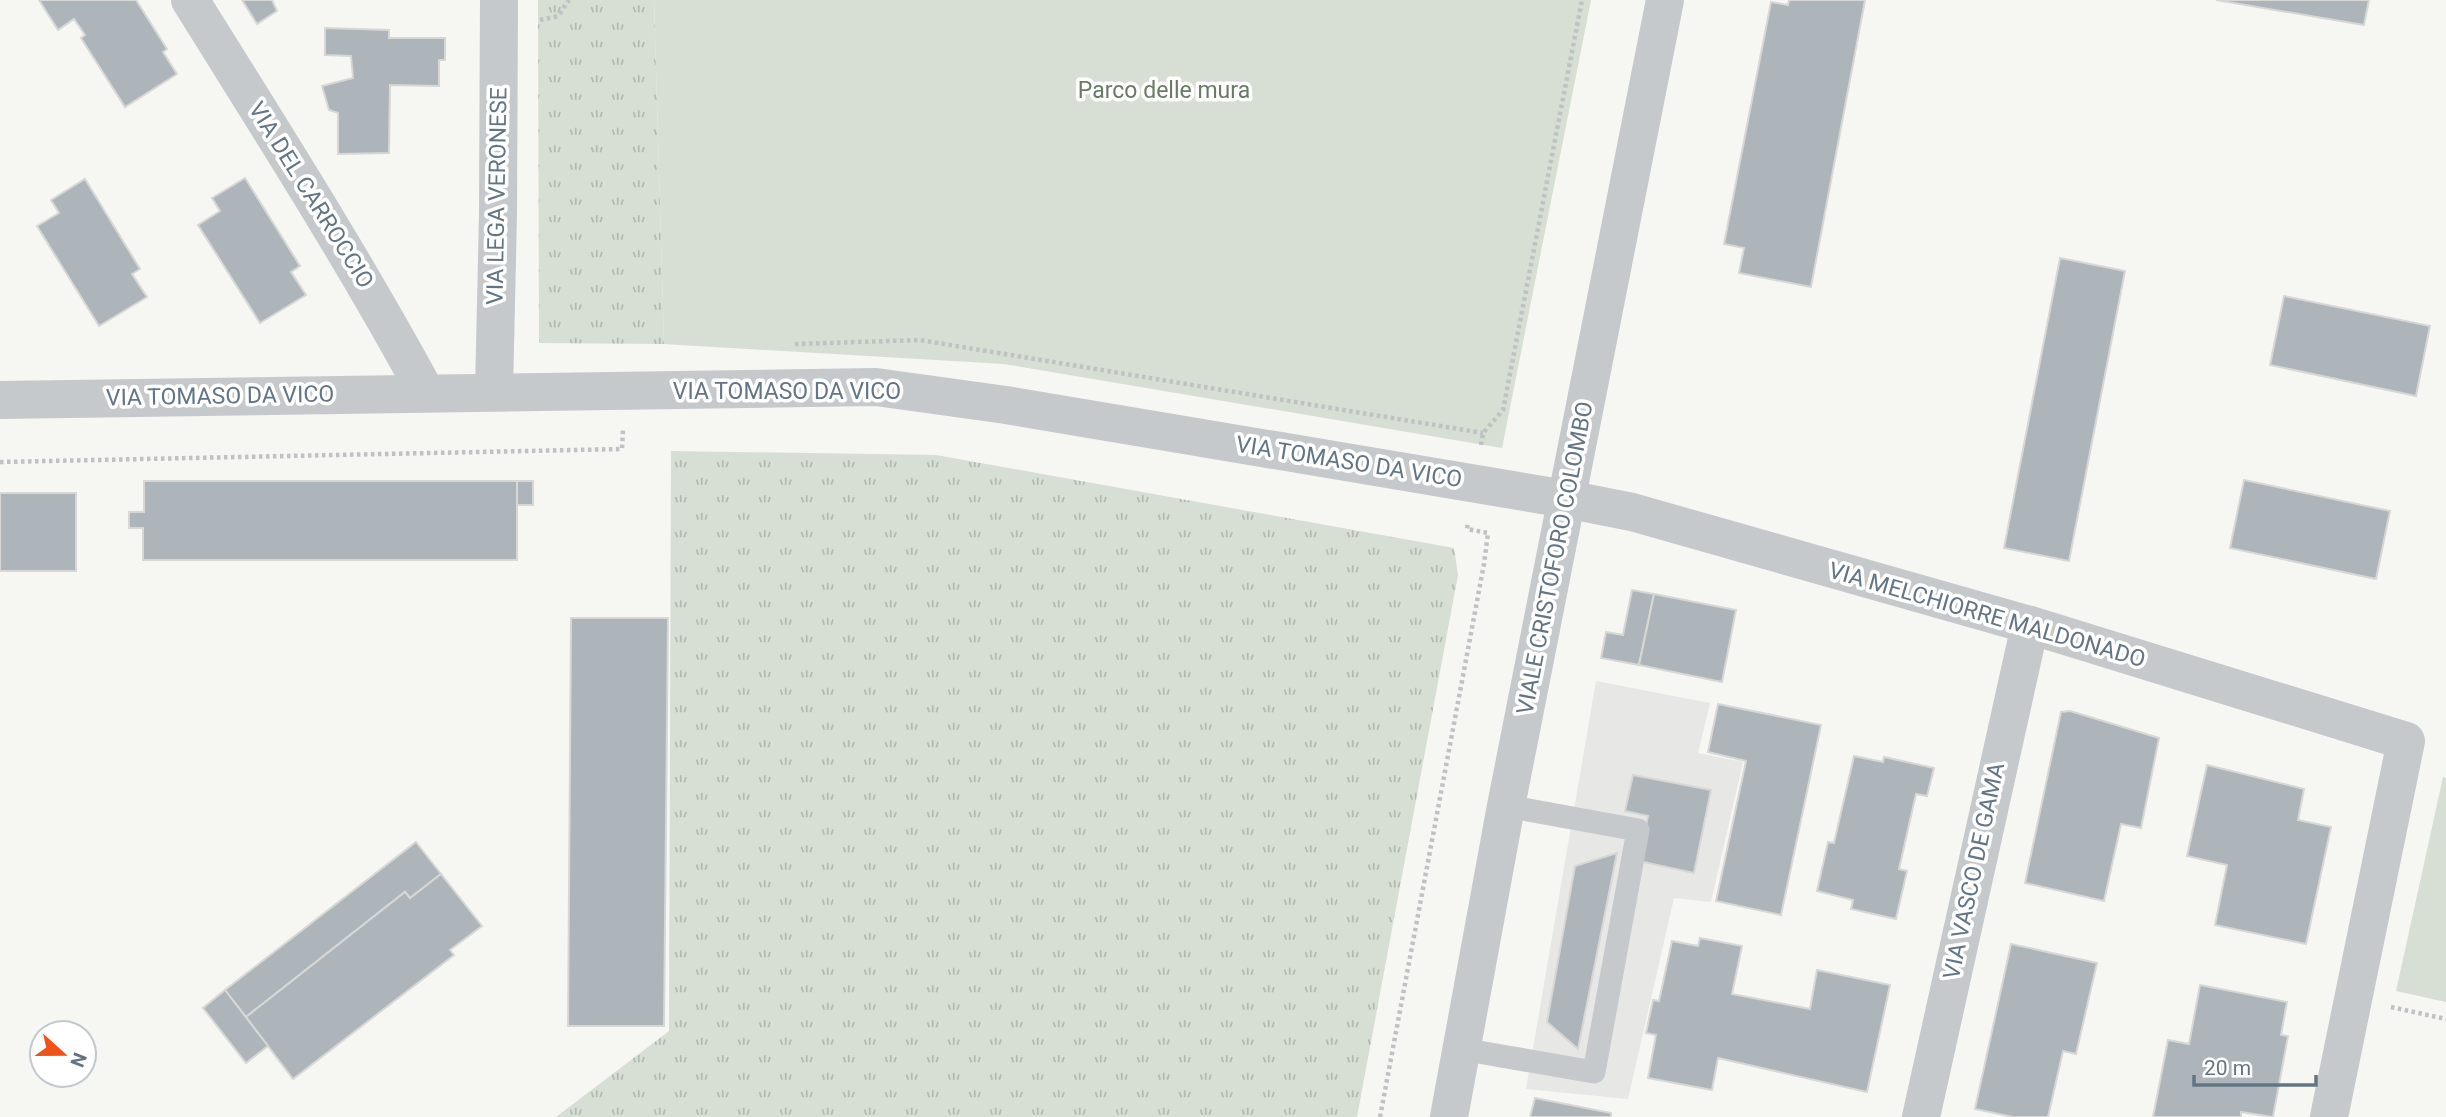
<svg xmlns="http://www.w3.org/2000/svg" width="2446" height="1117" font-family="Roboto,sans-serif">
	<defs>
		<pattern id="grass-tufts" width="24" height="20" patternUnits="userSpaceOnUse" patternTransform="scale(1.75)"><rect width="24" height="20" fill="#d7ded3"/><path d="M3 7l-1-3M5 7V3M7 7l1-3M15 17l-1-3M17 17v-4M19 17l1-3" fill="none" stroke="#b2b9b1"/></pattern>
	</defs>
	<rect width="100%" height="100%" fill="#f6f6f2"/>
	<polygon fill="#e7e8e6" points="1596,681 1710,703 1698,753 1743,762 1711,902 1674,898 1628,1099 1526,1089"/>
	<g fill="url(#grass-tufts)">
		<polygon points="538,0 654,0 664,344 539,343"/>
		<polygon points="671,451 936,455 1454,548 1458,575 1357,1117 556,1117 669,1031"/>
	</g>
	<g fill="#d7ded3">
		<polygon points="654,0 1591,0 1502,448 1004,364 664,344"/>
		<polygon points="2443,777 2446,778 2446,1002 2396,991"/>
	</g>
	<g fill="#adb5bb" stroke="#d7d7d5" stroke-width="2">
		<polygon points="39,0 136,0 167,49 163,52 177,74 125,107 81,38 85,35 74,19 58,30"/>
		<polygon points="242,0 272,0 277,11 257,24"/>
		<polygon points="1789,0 1865,0 1811,287 1739,273 1744,248 1724,244 1771,2 1788,5"/>
		<polygon points="2216,0 2369,0 2364,25"/>
		<polygon points="325,28 389,30 389,38 445,38 445,60 439,60 439,86 390,85 389,153 338,154 338,113 329,110 322,86 353,78 351,56 325,55"/>
		<polygon points="245,178 300,266 291,272 306,295 260,323 198,225 220,211 212,198"/>
		<polygon points="85,179 140,269 132,274 147,297 99,326 37,226 59,213 51,200"/>
		<polygon points="2060,258 2125,271 2069,561 2004,548"/>
		<polygon points="2284,296 2430,326 2416,396 2270,365"/>
		<polygon points="2244,480 2390,511 2376,579 2230,548"/>
		<polygon points="144,481 517,481 517,560 143,560 143,528 129,528 129,512 144,512"/>
		<rect x="517" y="481" width="16" height="24"/>
		<rect x="0" y="493" width="76" height="78"/>
		<polygon points="1632,590 1654,594 1639,665 1601,658 1606,632 1623,635"/>
		<polygon points="1654,594 1736,610 1722,682 1639,665"/>
		<polygon points="571,618 668,618 664,1026 568,1026"/>
		<polygon points="1718,704 1821,725 1781,915 1716,901 1746,761 1708,752"/>
		<polygon points="2070,711 2159,738 2141,828 2121,824 2104,901 2025,883 2061,712"/>
		<polygon points="1854,756 1883,762 1884,757 1934,768 1927,796 1916,794 1899,869 1907,871 1896,919 1851,909 1853,900 1817,891 1828,842 1834,843"/>
		<polygon points="2207,765 2304,789 2298,820 2331,827 2306,944 2215,925 2227,865 2187,856"/>
		<polygon points="1633,775 1711,790 1694,873 1639,861 1648,816 1625,811"/>
		<polygon points="416,842 441,874 410,898 405,892 246,1017 225,990"/>
		<polygon points="1617,853 1578,1049 1547,1022 1575,866"/>
		<polygon points="441,874 482,926 450,950 454,955 293,1079 246,1017 405,892 410,898"/>
		<polygon points="1700,938 1742,946 1732,994 1810,1009 1817,970 1890,985 1867,1092 1718,1058 1712,1090 1648,1078 1656,1035 1646,1033 1653,1000 1659,1001 1672,941 1698,946"/>
		<polygon points="2011,944 2097,963 2076,1054 2063,1051 2048,1117 2013,1117 1975,1109"/>
		<polygon points="2200,985 2287,1002 2281,1035 2288,1036 2273,1117 2241,1112 2241,1117 2153,1117 2168,1040 2189,1044"/>
		<polygon points="225,990 268,1046 246,1063 203,1008"/>
		<polygon points="1535,1098 1611,1113 1611,1117 1530,1117"/>
	</g>
	<g fill="none" stroke-linecap="round" stroke-linejoin="round">
		<g stroke="#bfc1c3" stroke-width="4.5" stroke-dasharray="3.5 3.5" stroke-linecap="butt">
			<polyline points="540,20 558,16 569,0"/>
			<polyline points="795,344 920,340 1483,433"/>
			<polyline points="1481,445 1483,433 1503,410 1582,0"/>
			<polyline points="0,462 622,449 623,430"/>
			<polyline points="2391,1007 2446,1019"/>
			<polyline points="1380,1117 1484,564 1488,533 1467,529 1468,522"/>
		</g>
		<polyline stroke="#c5c9cc" stroke-width="23" points="1461,1049 1594,1072 1638,830 1506,806"/>
		<g stroke="#c5c9cc" stroke-width="38">
			<path d="M190,0C271,130 353,258 426,393"/>
			<polyline points="494,392 498,214 499,0"/>
			<polyline points="1566,499 1632,512 2030,625 2406,741 2329,1117"/>
			<polyline points="1921,1117 2030,625"/>
		</g>
		<g stroke="#c5c9cc" stroke-width="38">
			<polyline points="0,400 876,387 1006,405 1566,499"/>
			<polyline points="1449,1117 1506,806 1665,0"/>
		</g>
	</g>
	<g text-anchor="middle" dominant-baseline="central" stroke-width="7" stroke-linejoin="round" paint-order="stroke">
		<g font-size="23" fill="#677c62" stroke="#fff">
			<text x="1164" y="90">Parco delle mura</text>
		</g>
		<g font-size="23" fill="#637585" stroke="#fff">
			<text transform="translate(311 195) rotate(58)">VIA DEL CARROCCIO</text>
			<text transform="translate(497 196) rotate(-89)">VIA LEGA VERONESE</text>
			<text x="787" y="391">VIA TOMASO DA VICO</text>
			<text transform="translate(220 396) rotate(-1)">VIA TOMASO DA VICO</text>
			<text transform="translate(1349 462) rotate(9)">VIA TOMASO DA VICO</text>
			<text transform="translate(1555 558) rotate(-79)">VIALE CRISTOFORO COLOMBO</text>
			<text transform="translate(1987 615) rotate(16)">VIA MELCHIORRE MALDONADO</text>
			<text transform="translate(1974 871) rotate(-78)">VIA VASCO DE GAMA</text>
		</g>
	</g>
	<g transform="translate(63 1054) rotate(111)"><circle r="33" fill="#ffffff" stroke="#c1c8ce" stroke-width="2"/>
	<path d="M0-5L12 26L0 18L-12 26Z" fill="#ef5119"/>
	<text y="-10" font-size="19" font-weight="bold" text-anchor="middle" fill="#637585">N</text>
	</g>
	<path d="M2194 1075v10h122v-10" fill="none" stroke="#637585" stroke-width="3.5"/>
	<text x="2204" y="1075" font-size="21" fill="#637585" stroke="#ffffff" stroke-width="5" paint-order="stroke">20 m</text>
</svg>
